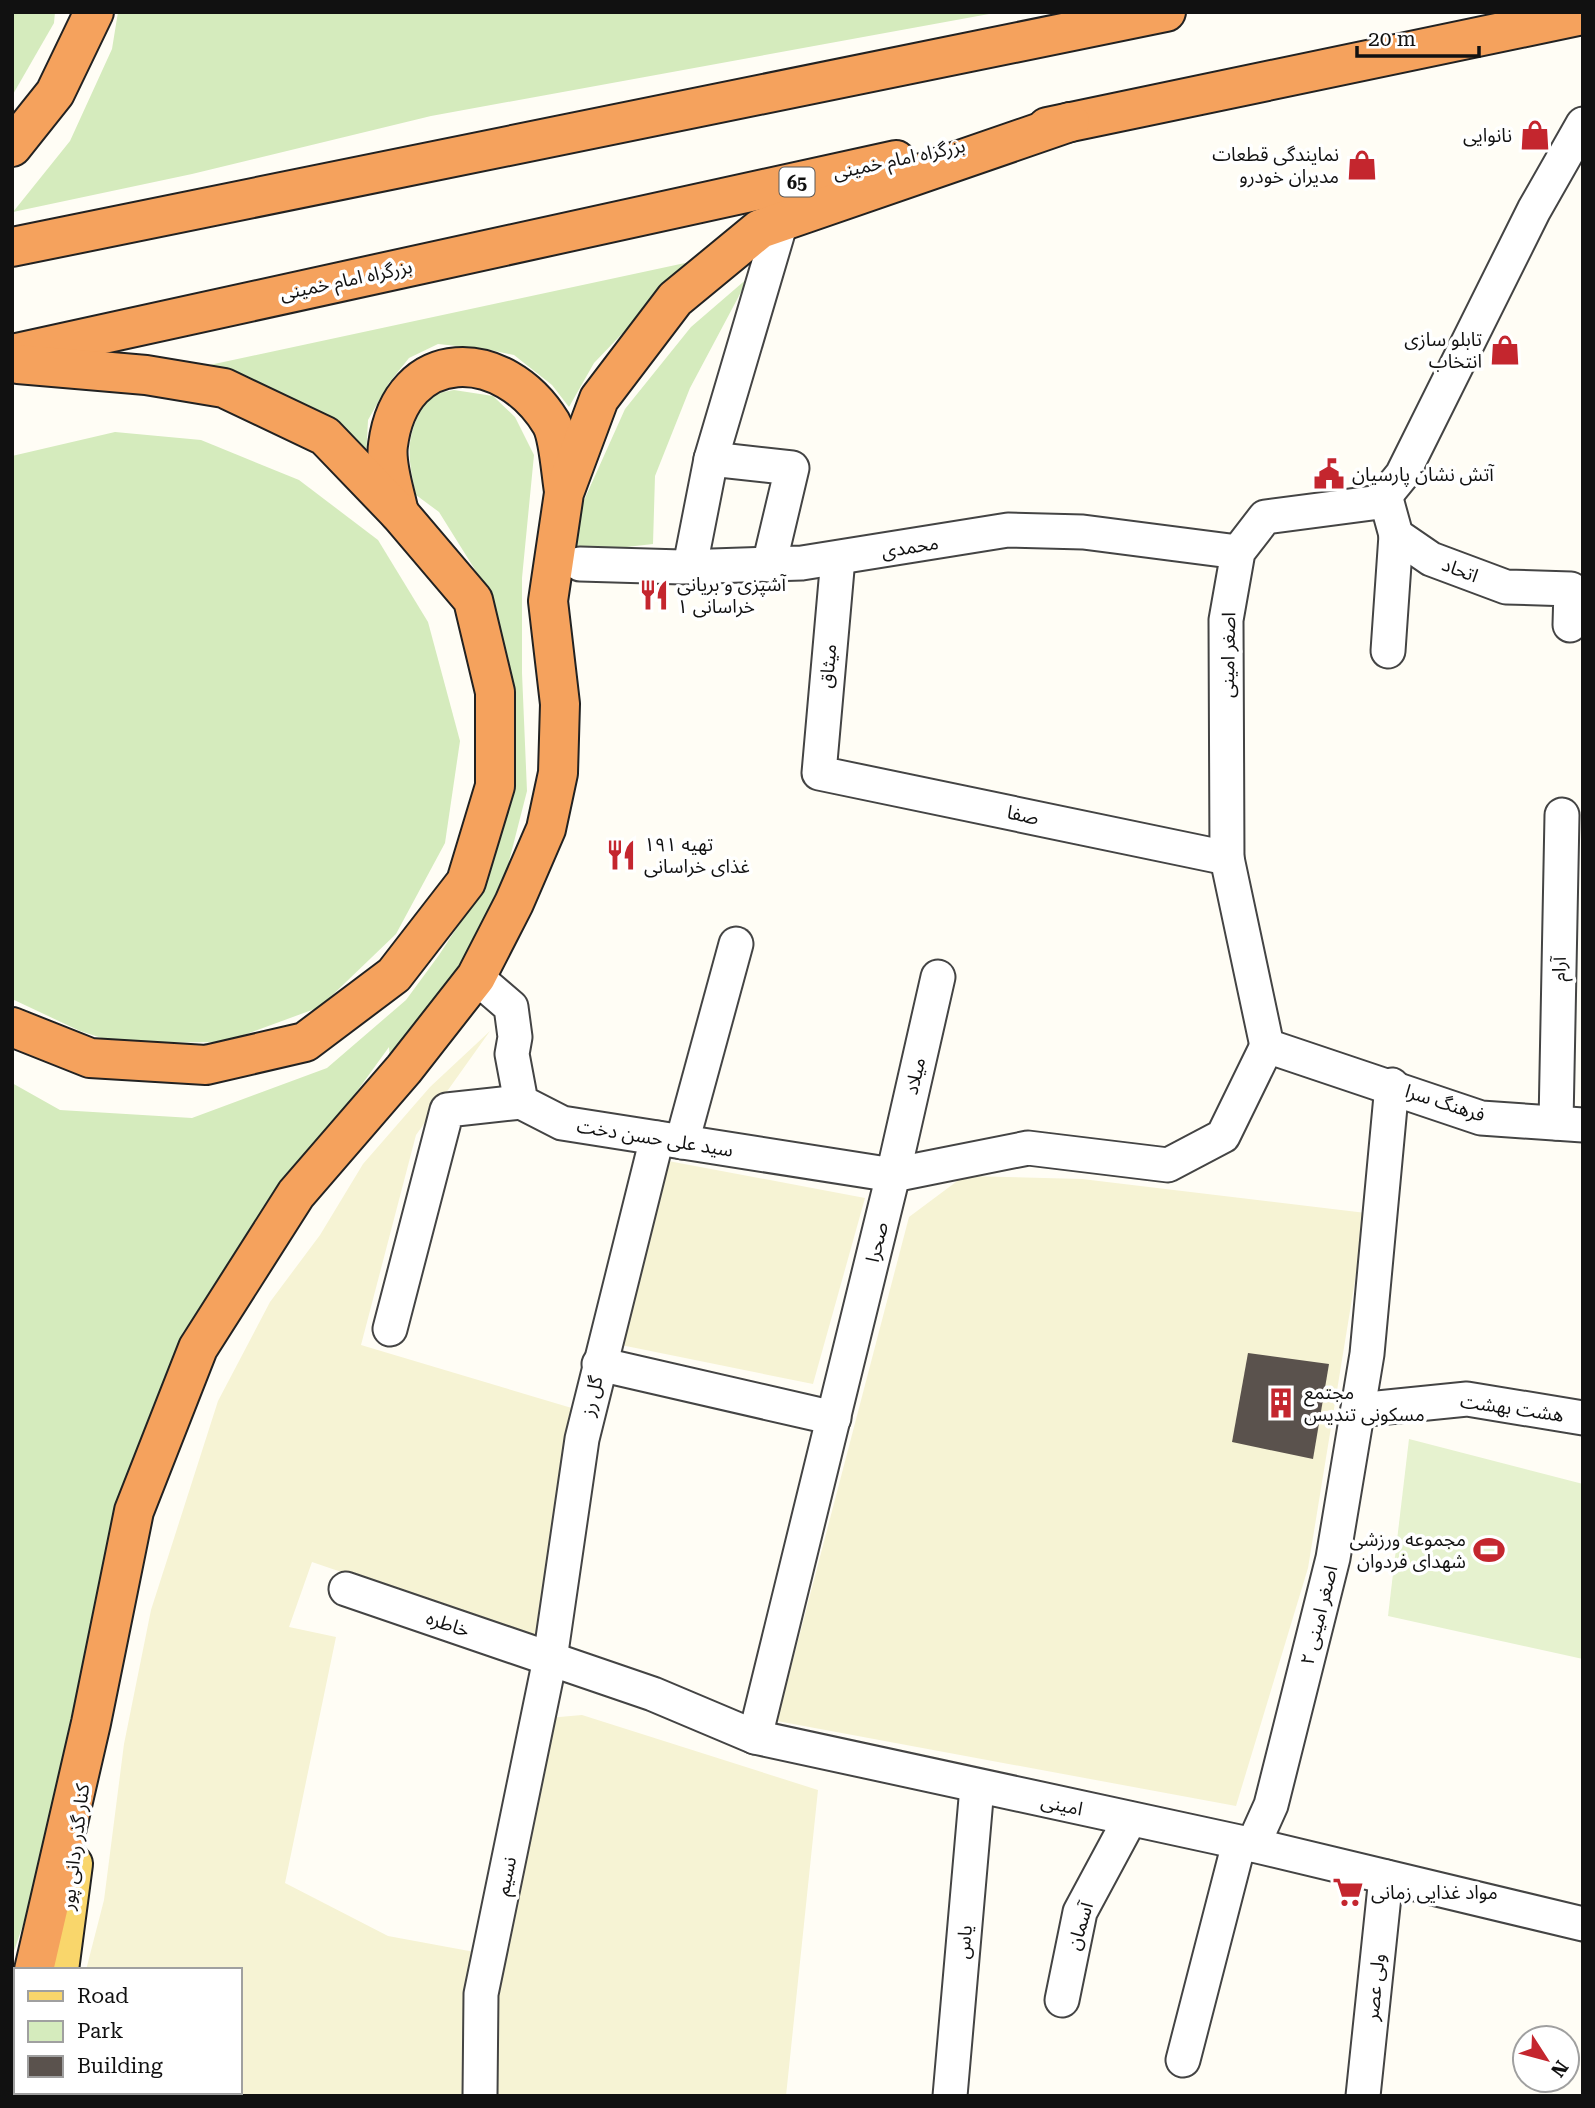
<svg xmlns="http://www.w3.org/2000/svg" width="1595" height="2108" font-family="'Roboto Serif','Noto Sans Arabic',serif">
	<rect width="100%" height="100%" fill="#fffdf5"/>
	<g fill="#f6f3d4">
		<polygon points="490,1031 416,1135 361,1345 575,1409 550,1643 312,1562 289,1627 336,1637 285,1883 388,1936 480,1953 548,1718 582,1715 818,1790 786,2096 67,2096 67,2092 240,2092 240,1970 86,1970 104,1900 124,1744 151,1610 218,1401 270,1302 320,1235 363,1164 430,1087"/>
		<polygon points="663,1160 865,1198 813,1384 616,1344"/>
		<polygon points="964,1176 1082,1179 1366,1213 1308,1568 1236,1806 777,1721 909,1217"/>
	</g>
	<g fill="#d5ebbd">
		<polygon points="12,12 55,12 54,23 12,96"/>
		<polygon points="118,12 1000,12 431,116 192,174 13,212 70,141 112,49"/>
		<polygon points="699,260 666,288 594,363 569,407 552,385 514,355 486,349 438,344 409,358 389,383 368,420 366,460 191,369"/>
		<polygon points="749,277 690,388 655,476 653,544 574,553 581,507 625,409 691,327"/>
		<path d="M454,390L493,396L515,417L534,455L522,578V673L527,791L496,912L447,989L390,1064L389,1047L183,1332L143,1444L42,1869L12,1957V1083L60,1110L192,1118L327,1068L406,1000L439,955L485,885L492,597L439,512L416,495C406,450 406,437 428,395Z"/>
		<polygon points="115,432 201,440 299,480 378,540 428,622 460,741 445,843 396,934 320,1007 225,1042 117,1043 80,1031 12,999 12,456"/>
	</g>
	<polygon fill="#e6f2cf" points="1409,1439 1583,1484 1583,1659 1388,1616"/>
	<polygon fill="#5a524d" points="1248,1353 1329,1364 1313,1459 1232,1442"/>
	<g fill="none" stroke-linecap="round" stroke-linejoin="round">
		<g stroke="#444" stroke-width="37">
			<g id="street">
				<polyline points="1583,124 1534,210 1402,475 1380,502 1265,517 1238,552 1226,620 1227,858 1267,1046 1481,1118 1583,1125"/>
				<polyline points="711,459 792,468 769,565"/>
				<polyline points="1385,495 1396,535 1431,559 1506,587 1571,589 1570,625"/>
				<polyline points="838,558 819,773 1227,858"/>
				<polyline points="580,564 682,567 802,563 1008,530 1083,532 1238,552"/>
				<polyline points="690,566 711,459 781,222"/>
				<polyline points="1388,651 1396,535"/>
				<polyline points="476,977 511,1007 515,1037 512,1054 521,1102 562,1123 893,1175 938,977"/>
				<polyline points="1556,1123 1562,815"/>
				<polyline points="682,1142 736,944"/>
				<polyline points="390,1329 447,1110 521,1102"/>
				<polyline points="599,1364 834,1418"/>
				<polyline points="1358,1410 1467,1399 1583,1418"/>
				<polyline points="346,1589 653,1694 755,1737 1253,1845 1583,1924"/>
				<polyline points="755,1737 893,1175 1028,1148 1168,1165 1223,1136 1267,1046"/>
				<polyline points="1253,1845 1271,1805 1333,1558 1367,1354 1392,1085"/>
				<polyline points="1062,2000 1080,1912 1130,1819"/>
				<polyline points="1183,2060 1239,1843"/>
				<polyline points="480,2096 481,1994 550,1659 582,1439 657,1138"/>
				<polyline points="950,2096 977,1787"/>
				<polyline points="1363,2096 1386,1877"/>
			</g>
		</g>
		<g stroke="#222" stroke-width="42">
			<g id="primary">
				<polyline points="59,1970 73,1864"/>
				<polyline points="45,2096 45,2092"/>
			</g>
		</g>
		<g stroke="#222" stroke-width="42">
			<g id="highway">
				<polyline points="1047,127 1583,15"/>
				<polyline points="12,147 55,93 94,12"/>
				<polyline points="12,247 1166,12"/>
				<polyline points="12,354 896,160"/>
				<path d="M399,513C395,493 385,465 388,445C401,344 504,346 551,423C559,437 561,474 564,491"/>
				<polyline points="12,1027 90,1058 206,1065 305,1042 394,975 466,882 495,786 495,692 473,600 399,513 325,436 224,388 146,375 18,364"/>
				<polyline points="34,1970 91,1723 134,1511 198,1348 296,1194 404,1069 476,977 514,903 546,829 558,773 560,704 548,601 564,493 599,399 675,299 760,229 1070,122"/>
				<polyline points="12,2064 16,2050"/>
			</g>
		</g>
		<use href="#street" stroke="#fff" stroke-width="33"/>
		<use href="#primary" stroke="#f9d66b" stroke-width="38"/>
		<use href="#highway" stroke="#f5a25d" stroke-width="38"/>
	</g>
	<defs>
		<g id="shop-bare" transform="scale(2.415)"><path d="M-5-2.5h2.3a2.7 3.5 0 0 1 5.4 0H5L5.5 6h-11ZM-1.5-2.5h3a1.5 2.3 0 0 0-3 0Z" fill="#c4262e" stroke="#fff" stroke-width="2.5" paint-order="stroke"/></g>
		<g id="civic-bare" transform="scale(2.415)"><path d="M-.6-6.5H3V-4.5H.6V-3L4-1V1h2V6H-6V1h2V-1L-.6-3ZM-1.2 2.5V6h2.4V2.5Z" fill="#c4262e" stroke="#fff" stroke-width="2.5" paint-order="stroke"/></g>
		<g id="restaurant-bare" transform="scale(2.415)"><path d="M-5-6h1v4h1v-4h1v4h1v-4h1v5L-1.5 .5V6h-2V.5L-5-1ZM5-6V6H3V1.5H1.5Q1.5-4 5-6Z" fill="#c4262e" stroke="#fff" stroke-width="2.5" paint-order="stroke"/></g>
		<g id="building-bare" transform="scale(2.415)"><path d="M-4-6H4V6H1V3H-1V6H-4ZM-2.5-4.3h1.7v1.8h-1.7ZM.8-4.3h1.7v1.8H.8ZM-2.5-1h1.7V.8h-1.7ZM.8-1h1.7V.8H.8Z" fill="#c4262e" stroke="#fff" stroke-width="2.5" paint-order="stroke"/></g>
		<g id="stadium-bare" transform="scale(2.415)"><path d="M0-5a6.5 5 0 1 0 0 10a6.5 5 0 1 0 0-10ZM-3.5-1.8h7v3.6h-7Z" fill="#c4262e" stroke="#fff" stroke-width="2.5" paint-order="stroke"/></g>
		<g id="supermarket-bare" transform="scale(2.415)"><path d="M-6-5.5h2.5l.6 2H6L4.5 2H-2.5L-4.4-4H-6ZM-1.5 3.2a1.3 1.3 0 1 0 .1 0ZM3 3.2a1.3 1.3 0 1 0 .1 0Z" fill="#c4262e" stroke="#fff" stroke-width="2.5" paint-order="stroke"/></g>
	</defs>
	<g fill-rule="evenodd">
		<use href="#shop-bare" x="1535" y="135"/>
		<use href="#shop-bare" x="1362" y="165"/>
		<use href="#shop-bare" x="1505" y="350"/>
		<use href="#civic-bare" x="1329" y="474"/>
		<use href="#restaurant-bare" x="654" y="595"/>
		<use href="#restaurant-bare" x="621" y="855"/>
		<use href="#building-bare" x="1281" y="1403"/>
		<use href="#stadium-bare" x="1489" y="1550"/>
		<use href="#supermarket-bare" x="1348" y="1892"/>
	</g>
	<g text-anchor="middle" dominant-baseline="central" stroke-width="7" stroke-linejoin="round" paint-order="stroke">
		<rect fill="#fff" stroke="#585858" stroke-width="2" x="779.5" y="167.5" width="35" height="29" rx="5"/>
		<g font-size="18" font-weight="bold" fill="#111">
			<text x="797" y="182">65</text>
		</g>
		<g font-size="19" fill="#111" stroke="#fff" text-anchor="start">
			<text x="1512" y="135" text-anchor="end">نانوایی</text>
			<text x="1339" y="154" text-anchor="end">نمایندگی قطعات<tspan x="1339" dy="22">مدیران خودرو</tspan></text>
			<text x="1482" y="339" text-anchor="end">تابلو سازی<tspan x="1482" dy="22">انتخاب</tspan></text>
			<text x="1352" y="474">آتش نشان پارسیان</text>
			<text x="677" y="584">آشپزی و بریانی<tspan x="677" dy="22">خراسانی ۱</tspan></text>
			<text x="644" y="844">۱۹۱ تهیه<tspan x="644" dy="22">غذای خراسانی</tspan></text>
			<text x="1304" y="1392">مجتمع<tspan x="1304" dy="22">مسکونی تندیس</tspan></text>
			<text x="1466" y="1539" text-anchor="end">مجموعه ورزشی<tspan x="1466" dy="22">شهدای فردوان</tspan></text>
			<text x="1371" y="1892">مواد غذایی زمانی</text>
		</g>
		<g font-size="19" fill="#111" stroke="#fff">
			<text transform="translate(899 159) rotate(-12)">بزرگراه امام خمینی</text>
			<text transform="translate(346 280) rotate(-12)">بزرگراه امام خمینی</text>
			<text transform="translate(910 547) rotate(-9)">محمدی</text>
			<text transform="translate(1460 570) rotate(21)">اتحاد</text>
			<text transform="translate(1228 655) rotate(-89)">اصغر امینی</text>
			<text transform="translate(828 666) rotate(-85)">میثاق</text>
			<text transform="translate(1023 815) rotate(12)">صفا</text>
			<text transform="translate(1559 969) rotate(-89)">آرام</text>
			<text transform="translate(915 1076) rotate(-77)">میلاد</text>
			<text transform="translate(1445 1103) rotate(18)">فرهنگ سرا</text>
			<text transform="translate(655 1138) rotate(9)">سید علی حسن دخت</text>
			<text transform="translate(877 1242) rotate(-76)">صحرا</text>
			<text transform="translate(592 1396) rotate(-77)">گل رز</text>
			<text transform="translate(1512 1408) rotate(8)">هشت بهشت</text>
			<text transform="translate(1319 1615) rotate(-76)">۲ اصغر امینی</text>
			<text transform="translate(448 1624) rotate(19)">خاطره</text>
			<text transform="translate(1062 1805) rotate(12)">امینی</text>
			<text transform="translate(75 1847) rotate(-83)">کنار گذر ردانی پور</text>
			<text transform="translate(506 1876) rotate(-78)">نسیم</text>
			<text transform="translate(1080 1926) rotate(-73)">آسمان</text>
			<text transform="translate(964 1942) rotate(-85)">یاس</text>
			<text transform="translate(1375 1987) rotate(-84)">ولی عصر</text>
		</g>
	</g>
	<rect width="1595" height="2108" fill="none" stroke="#111111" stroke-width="28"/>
	<rect x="14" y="1968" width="228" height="126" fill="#ffffff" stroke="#a0a0a0" stroke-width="2"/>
	<rect x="28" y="1991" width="35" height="10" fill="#f9d66b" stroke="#a0a0a0" stroke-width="2"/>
	<text x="77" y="2003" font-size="21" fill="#111111">Road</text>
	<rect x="28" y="2021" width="35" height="21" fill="#d5ebbd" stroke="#a0a0a0" stroke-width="2"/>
	<text x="77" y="2038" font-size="21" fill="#111111">Park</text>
	<rect x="28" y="2056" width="35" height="21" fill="#5a524d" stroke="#a0a0a0" stroke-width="2"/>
	<text x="77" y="2073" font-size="21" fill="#111111">Building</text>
	<g transform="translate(1546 2059) rotate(126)"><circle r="33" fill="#ffffff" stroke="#a0a0a0" stroke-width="2"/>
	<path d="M0-5L12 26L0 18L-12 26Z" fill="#c4262e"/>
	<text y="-10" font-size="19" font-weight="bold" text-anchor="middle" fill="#111111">N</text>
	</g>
	<path d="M1357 46v10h122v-10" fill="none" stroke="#111111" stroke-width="3.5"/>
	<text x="1368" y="46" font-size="21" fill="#111111" stroke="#ffffff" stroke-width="5" paint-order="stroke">20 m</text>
</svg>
